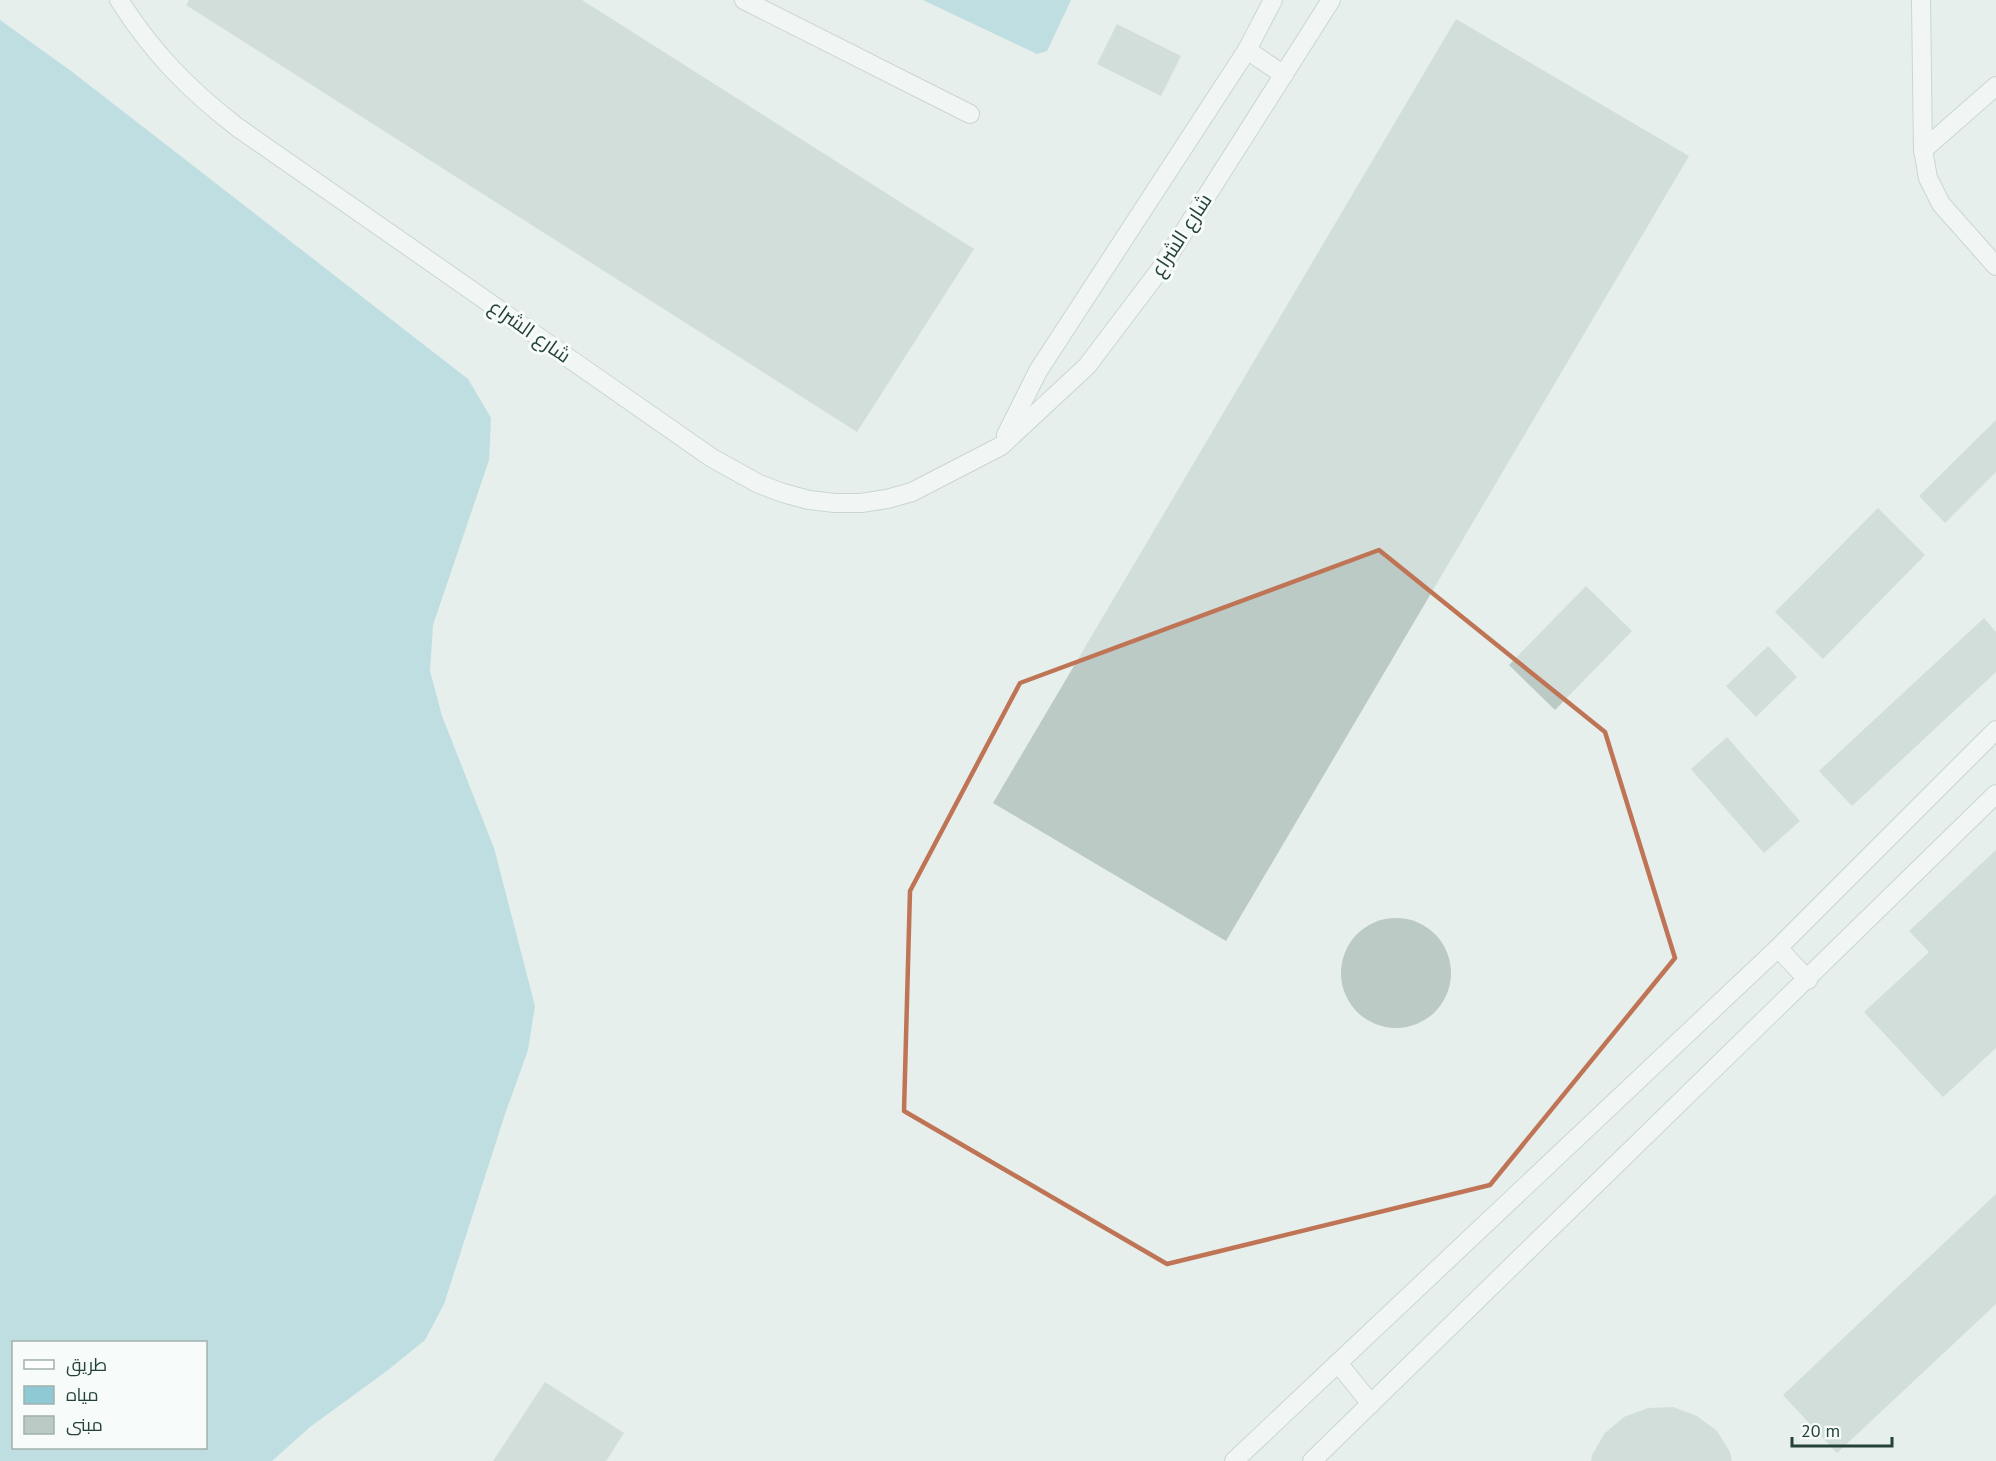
<svg xmlns="http://www.w3.org/2000/svg" width="1996" height="1461" font-family="'PT Sans',Cairo,sans-serif">
	<rect width="100%" height="100%" fill="#e6efeb"/>
	<g fill="#8ec9d4" fill-rule="evenodd">
		<polygon points="923,0 1071,0 1047,51 1037,54"/>
		<path d="M0,20L71,71L468,379L491,418L489,460L433,625L430,671L442,716L494,848L535,1006L528,1050L505,1114L444,1304L425,1340L388,1370L310,1427L272,1461H0ZM206,1342V1448H14V1342Z"/>
	</g>
	<g fill="#bbcac4">
		<polygon points="189,0 582,0 974,249 857,432 186,5"/>
		<polygon points="1456,19 1689,156 1226,941 993,803"/>
		<polygon points="1117,24 1181,56 1161,96 1097,64"/>
		<polygon points="1996,420 1996,472 1945,523 1919,496"/>
		<polygon points="1878,508 1925,555 1823,659 1775,612"/>
		<polygon points="1586,586 1632,631 1555,710 1509,665"/>
		<polygon points="1984,618 1996,632 1996,672 1852,806 1819,771"/>
		<polygon points="1768,646 1797,677 1756,717 1726,686"/>
		<polygon points="1727,737 1800,821 1764,853 1691,769"/>
		<polygon points="1996,850 1996,1048 1943,1097 1864,1012 1929,952 1909,931"/>
		<circle cx="1396" cy="973" r="55"/>
		<polygon points="1996,1194 1996,1304 1837,1453 1783,1395"/>
		<polygon points="545,1382 624,1433 606,1461 493,1461"/>
		<polygon points="1673,1407 1697,1416 1717,1431 1730,1452 1732,1461 1591,1461 1592,1455 1605,1433 1624,1417 1648,1408"/>
	</g>
	<g fill="none" stroke-linecap="round" stroke-linejoin="round">
		<g stroke="#a8b8b2" stroke-width="20">
			<g id="minor">
				<path d="M119,0C152,52 188,89 237,127L712,458L759,484L783,493L809,500L835,503H861L887,499L912,492L1001,446L1087,366L1159,271L1331,0"/>
				<polyline points="744,0 970,114"/>
				<polyline points="1921,0 1923,150 1928,178 1941,204 1996,266"/>
				<polyline points="1247,50 1284,75"/>
				<polyline points="1923,150 1996,86"/>
				<polyline points="1006,435 1038,371 1247,50 1273,0"/>
				<polyline points="1778,948 1808,980"/>
				<polyline points="1338,1363 1371,1404"/>
				<polyline points="1234,1461 1778,948 1996,730"/>
				<polyline points="1312,1461 1996,794"/>
			</g>
		</g>
		<use href="#minor" stroke="#fff" stroke-width="18"/>
	</g>
	<path d="M0 0H1996V1461H0ZM1379,550L1605,732L1675,958L1490,1185L1167,1264L904,1111L910,891L1020,683Z" fill="#e6efeb" fill-opacity=".55" fill-rule="evenodd"/>
	<path fill="none" stroke="#c07456" stroke-width="4.5" stroke-linejoin="round" d="M1379,550L1605,732L1675,958L1490,1185L1167,1264L904,1111L910,891L1020,683Z"/>
	<g text-anchor="middle" dominant-baseline="central" stroke-width="6" stroke-linejoin="round" paint-order="stroke">
		<g font-size="20" fill="#24423a" stroke="#f7fbf9">
			<text transform="translate(1181 235) rotate(-57)">شارع الشراع</text>
			<text transform="translate(530 331) rotate(35)">شارع الشراع</text>
		</g>
	</g>
	<rect x="12" y="1341" width="195" height="108" fill="#f7fbf9" stroke="#a3b1ad" stroke-width="1.5"/>
	<rect x="24" y="1360" width="30" height="9" fill="#ffffff" stroke="#a3b1ad" stroke-width="1.5"/>
	<text x="66" y="1371" font-size="18" fill="#24423a">طريق</text>
	<rect x="24" y="1386" width="30" height="18" fill="#8ec9d4" stroke="#a3b1ad" stroke-width="1.5"/>
	<text x="66" y="1401" font-size="18" fill="#24423a">مياه</text>
	<rect x="24" y="1416" width="30" height="18" fill="#bbcac4" stroke="#a3b1ad" stroke-width="1.5"/>
	<text x="66" y="1431" font-size="18" fill="#24423a">مبنى</text>
	<path d="M1792 1437v9h100v-9" fill="none" stroke="#24423a" stroke-width="3"/>
	<text x="1801" y="1437" font-size="18" fill="#24423a" stroke="#f7fbf9" stroke-width="4.5" paint-order="stroke">20 m</text>
</svg>
